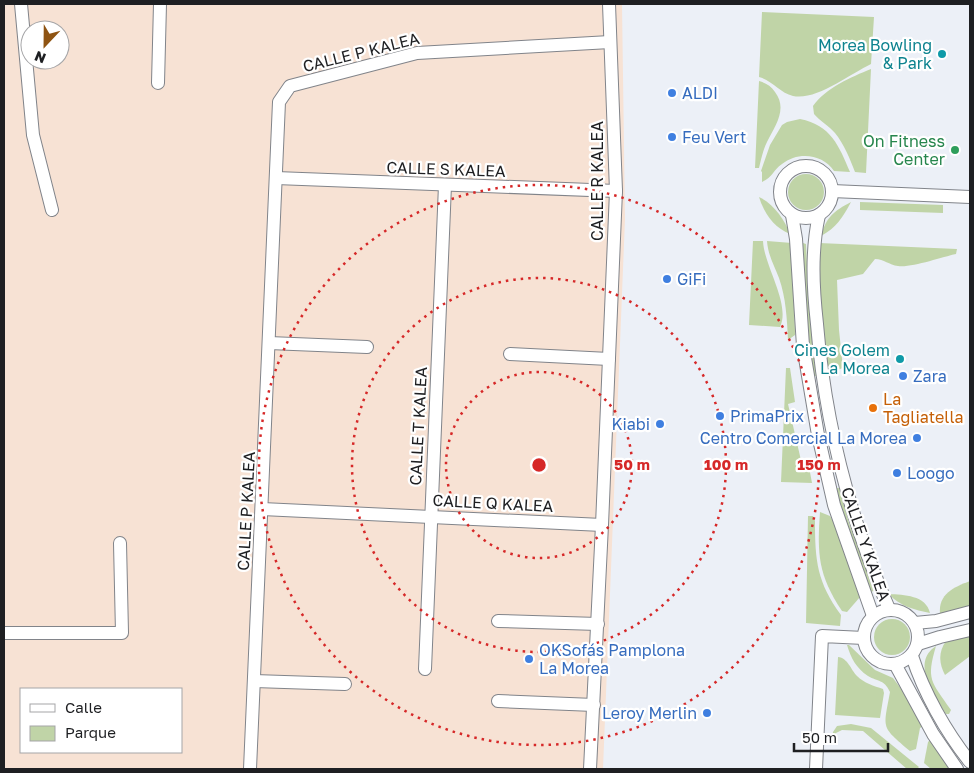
<svg xmlns="http://www.w3.org/2000/svg" width="974" height="773" font-family="'Golos Text',sans-serif">
	<rect width="100%" height="100%" fill="#ecf0f7"/>
	<path fill="#f7e2d4" fill-rule="evenodd" d="M4,4H622L625,219L603,769H4ZM30,30H60V60H30ZM21,689H181V752H21Z"/>
	<g fill="#c0d4a7">
		<path d="M762,12L874,17L871,64C850,74 816,101 793,96C780,93 773,81 759,77Z"/>
		<path d="M871,69L866,173L855,172C850,159 844,144 835,133C829,126 820,121 814,114L813,106C826,88 851,77 871,69Z"/>
		<path d="M759,81C766,83 771,86 775,92C788,109 775,126 767,142C763,150 761,160 759,168H755Z"/>
		<path d="M800,119C831,125 839,146 850,172L834,171C823,154 798,151 782,164C773,170 773,177 762,182V172L761,171L770,145L782,125L787,122Z"/>
		<circle cx="806" cy="192" r="18"/>
		<path d="M759,197C773,203 785,220 790,234C774,228 764,213 759,197Z"/>
		<path d="M851,202C843,217 836,228 821,236C826,217 834,211 851,202Z"/>
		<polygon points="860,202 943,205 943,213 860,210"/>
		<path d="M753,241H763C764,266 791,304 780,327L749,325Z"/>
		<path d="M767,241L792,243L795,331V335L788,340C787,319 786,298 779,278C774,265 768,255 767,241Z"/>
		<polygon points="803,243 806,244 809,308 816,376 813,376 805,307"/>
		<path d="M819,243L957,249L956,254C942,257 911,268 898,266C889,265 884,259 875,259L863,274L837,280L839,330L843,368L828,373L820,293Z"/>
		<polygon points="786,368 790,368 795,402 788,404 803,469 809,467 812,483 781,482"/>
		<polygon points="836,488 839,488 849,523 874,591 870,592 847,529"/>
		<path d="M820,512L830,516L837,528L860,597L847,612L842,611C818,575 817,554 820,512Z"/>
		<path d="M808,516H813L815,521C815,561 817,582 841,615L840,626L806,623Z"/>
		<path d="M970,581V606L940,614C938,594 954,587 970,581Z"/>
		<path d="M889,594C904,595 926,595 930,613C915,610 899,606 889,594Z"/>
		<circle cx="892" cy="637" r="18"/>
		<path d="M970,635V656L945,675C939,664 938,652 946,641Z"/>
		<path d="M847,645H849L875,670L893,678L905,694L923,726L920,728L916,749L910,751C881,726 883,730 890,692C884,679 878,682 868,676C856,668 851,658 847,645Z"/>
		<path d="M936,646C926,680 931,681 951,710L949,714H946C935,695 910,663 936,646Z"/>
		<path d="M838,657C848,658 851,670 857,676C864,683 874,686 883,689L884,693L880,718L835,715Z"/>
		<polygon points="851,724 871,728 919,767 917,769 907,769 863,731 842,730 836,733 832,739 833,732 837,726"/>
		<polygon points="930,740 949,769 931,769 924,763 928,742"/>
	</g>
	<g fill="none" stroke-linecap="round" stroke-linejoin="round">
		<g stroke="#81848a" stroke-width="14">
			<g id="street">
				<polyline points="21,4 33,135 52,210"/>
				<polyline points="158,83 160,4"/>
				<circle cx="806" cy="192" r="26"/>
				<polyline points="276,178 616,191"/>
				<polyline points="832,191 970,197"/>
				<polyline points="792,215 796,239 803,346 818,435 834,505 873,616"/>
				<path d="M819,215C811,251 813,288 817,324C825,423 850,519 889,609"/>
				<polyline points="269,343 367,347"/>
				<polyline points="510,354 609,359"/>
				<polyline points="262,509 602,525"/>
				<circle cx="891" cy="637" r="27"/>
				<polyline points="498,621 598,624"/>
				<polyline points="915,623 936,621 970,612"/>
				<polyline points="4,633 122,633 120,543"/>
				<polyline points="918,644 940,637 970,630"/>
				<path d="M912,656C924,693 946,732 970,762"/>
				<polyline points="895,664 933,734 957,769"/>
				<polyline points="425,669 445,185"/>
				<polyline points="254,681 345,684"/>
				<polyline points="498,701 594,705"/>
				<polyline points="250,769 279,102 290,86 417,53 610,42"/>
				<polyline points="590,769 602,525 616,191 609,4"/>
				<polyline points="816,769 822,636 864,638"/>
			</g>
		</g>
		<use href="#street" stroke="#fff" stroke-width="12"/>
	</g>
	<g fill="none" stroke="#d62828" stroke-width="2.5" stroke-dasharray="2.5 5">
		<circle cx="539" cy="465" r="93"/>
		<circle cx="539" cy="465" r="187"/>
		<circle cx="539" cy="465" r="280"/>
	</g>
	<g fill="#0f9aa8" stroke="#fff" stroke-width="2">
		<circle cx="942" cy="54" r="5"/>
		<circle cx="900" cy="359" r="5"/>
	</g>
	<g fill="#3f7fe0" stroke="#fff" stroke-width="2">
		<circle cx="672" cy="93" r="5"/>
		<circle cx="672" cy="137" r="5"/>
		<circle cx="667" cy="279" r="5"/>
		<circle cx="903" cy="376" r="5"/>
		<circle cx="720" cy="416" r="5"/>
		<circle cx="660" cy="424" r="5"/>
		<circle cx="917" cy="438" r="5"/>
		<circle cx="897" cy="473" r="5"/>
		<circle cx="529" cy="659" r="5"/>
		<circle cx="707" cy="713" r="5"/>
	</g>
	<circle fill="#2e9e5b" stroke="#fff" stroke-width="2" cx="955" cy="150" r="5"/>
	<circle fill="#e8710a" stroke="#fff" stroke-width="2" cx="873" cy="408" r="5"/>
	<g text-anchor="middle" dominant-baseline="central" stroke-width="4.5" stroke-linejoin="round" paint-order="stroke">
		<g font-size="16" fill="#0d838f" stroke="#fff" text-anchor="end">
			<text x="932" y="45">Morea Bowling<tspan x="932" dy="18">&amp; Park</tspan></text>
			<text x="890" y="350">Cines Golem<tspan x="890" dy="18">La Morea</tspan></text>
		</g>
		<g font-size="16" fill="#1e1f22" stroke="#fff">
			<text transform="translate(361 52) rotate(-14)">CALLE P KALEA</text>
			<text transform="translate(446 169) rotate(2)">CALLE S KALEA</text>
			<text transform="translate(597 181) rotate(-90)">CALLE R KALEA</text>
			<text transform="translate(418 426) rotate(-87)">CALLE T KALEA</text>
			<text transform="translate(493 503) rotate(3)">CALLE Q KALEA</text>
			<text transform="translate(246 511) rotate(-87)">CALLE P KALEA</text>
			<text transform="translate(866 544) rotate(71)">CALLE Y KALEA</text>
		</g>
		<g font-size="16" fill="#366cbe" stroke="#fff" text-anchor="start">
			<text x="682" y="93">ALDI</text>
			<text x="682" y="137">Feu Vert</text>
			<text x="677" y="279">GiFi</text>
			<text x="913" y="376">Zara</text>
			<text x="730" y="416">PrimaPrix</text>
			<text x="650" y="424" text-anchor="end">Kiabi</text>
			<text x="907" y="438" text-anchor="end">Centro Comercial La Morea</text>
			<text x="907" y="473">Loogo</text>
			<text x="539" y="650">OKSofás Pamplona<tspan x="539" dy="18">La Morea</tspan></text>
			<text x="697" y="713" text-anchor="end">Leroy Merlin</text>
		</g>
		<g font-size="16" fill="#27864d" stroke="#fff" text-anchor="end">
			<text x="945" y="141">On Fitness<tspan x="945" dy="18">Center</tspan></text>
		</g>
		<g font-size="16" fill="#c56008" stroke="#fff" text-anchor="start">
			<text x="883" y="399">La<tspan x="883" dy="18">Tagliatella</tspan></text>
		</g>
	</g>
	<circle cx="539" cy="465" r="8" fill="#d62828" stroke="#fff" stroke-width="2.5"/>
	<g font-size="15" text-anchor="middle" font-weight="bold" fill="#d62828" stroke="#fff" stroke-width="4.5" stroke-linejoin="round" paint-order="stroke">
		<text x="632" y="470">50 m</text>
		<text x="726" y="470">100 m</text>
		<text x="819" y="470">150 m</text>
	</g>
	<rect width="974" height="773" fill="none" stroke="#1e1f22" stroke-width="10"/>
	<rect x="20" y="688" width="162" height="65" fill="#ffffff" stroke="#a5a5a7"/>
	<rect x="30" y="704" width="25" height="8" fill="#ffffff" stroke="#a5a5a7"/>
	<text x="65" y="713" font-size="15" fill="#1e1f22">Calle</text>
	<rect x="30" y="726" width="25" height="15" fill="#c0d4a7" stroke="#a5a5a7"/>
	<text x="65" y="738" font-size="15" fill="#1e1f22">Parque</text>
	<g transform="translate(45 45) rotate(202)"><circle r="24" fill="#ffffff" stroke="#a5a5a7"/>
	<path d="M0-4L9 19L0 12L-9 19Z" fill="#8f5412"/>
	<text y="-8" font-size="14" font-weight="bold" text-anchor="middle" fill="#1e1f22">N</text>
	</g>
	<path d="M794 743v8h94v-8" fill="none" stroke="#1e1f22" stroke-width="2.5"/>
	<text x="802" y="743" font-size="15" fill="#1e1f22" stroke="#ffffff" stroke-width="4" paint-order="stroke">50 m</text>
</svg>
